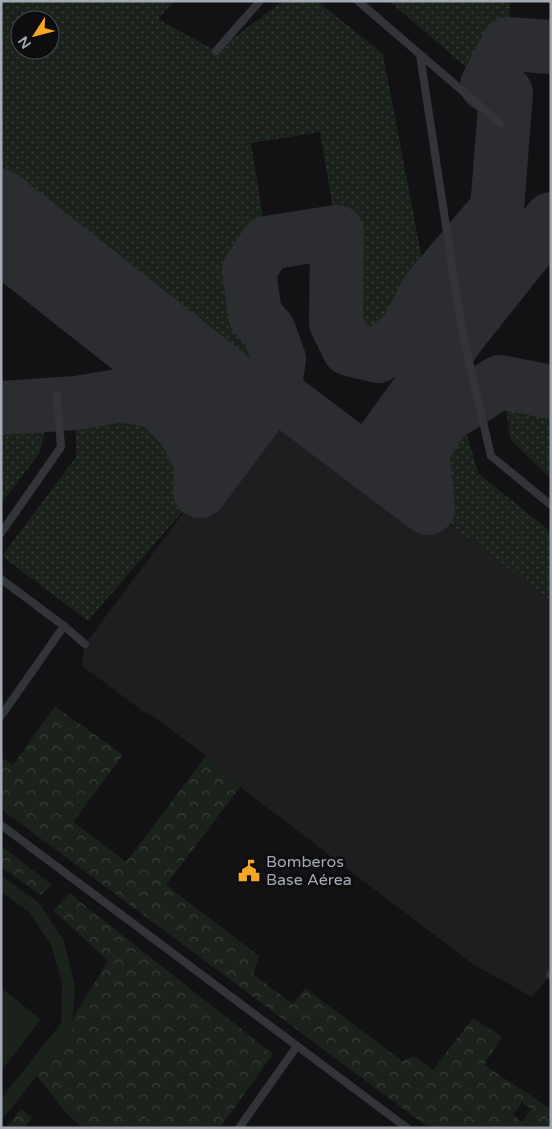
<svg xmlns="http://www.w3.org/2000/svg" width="552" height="1129" font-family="'Varela Round',sans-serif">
	<defs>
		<pattern id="grass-dots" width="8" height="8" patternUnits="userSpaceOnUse" patternTransform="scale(1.25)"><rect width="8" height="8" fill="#1a221b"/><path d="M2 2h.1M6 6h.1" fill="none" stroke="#383f3a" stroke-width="1.8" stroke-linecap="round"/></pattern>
		<pattern id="forest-crowns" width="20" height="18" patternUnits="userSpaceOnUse" patternTransform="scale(1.25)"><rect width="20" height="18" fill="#1a221b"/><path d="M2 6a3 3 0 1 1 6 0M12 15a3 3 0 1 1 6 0" fill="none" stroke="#383f3a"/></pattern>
	</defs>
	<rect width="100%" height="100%" fill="#121214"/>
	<polygon fill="#1e1e21" points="274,392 551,601 551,974 532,997 474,965 240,787 206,756 153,716 144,712 81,665 85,644"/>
	<g fill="url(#grass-dots)" fill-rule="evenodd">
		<path d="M1,1H174L158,19L216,51L283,1H317L383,54L428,290L406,332L378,356L349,349L336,323L337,232L320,132L251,143L267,243L243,281L255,315L269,331L279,359L274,392L247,390L1,196ZM20,20H50V50H20Z"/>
		<polygon points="389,1 510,1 508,44 487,85"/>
		<polygon points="503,392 551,398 551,479 511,440"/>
		<polygon points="123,395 158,402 184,429 202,463 200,491 88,621 2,556 76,457 76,403"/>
		<polygon points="39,406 44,435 39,454 1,504 1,408"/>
		<polygon points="444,417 462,420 479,474 551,532 551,601 428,508 422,451"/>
	</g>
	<g fill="url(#forest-crowns)" fill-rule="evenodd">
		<path d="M55,706L123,755L73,822L126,862L206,756L240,787L166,885L259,956L253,974L293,1004L305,988L402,1061L414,1056L433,1070L473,1018L502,1037L484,1065L551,1109V1128H429L1,809V757L13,765ZM522,1102L531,1109L522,1122L513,1115Z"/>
		<polygon points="1,846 52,885 41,895 1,867"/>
		<polygon points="69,893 273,1054 220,1128 83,1128 67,1114 37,1076 108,961 54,911"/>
		<polygon points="21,1109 32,1118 24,1128 6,1128"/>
	</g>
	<g fill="#1a221b">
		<polygon points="1,875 39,903 64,941 75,986 72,1031 1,1121 1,1099 61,1023 62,983 51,945 29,912 1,891"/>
		<polygon points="1,988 41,1019 1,1071"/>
	</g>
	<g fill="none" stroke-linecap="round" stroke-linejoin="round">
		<g stroke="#2c2d31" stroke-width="54">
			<polyline points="551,47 508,44 487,85 506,93 497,209 428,290 406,332 378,356 349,349 336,323 337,232 267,243 249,270 255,315 269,331 279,359 274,392 428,508 422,451 444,417 500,382 551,392"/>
			<polyline points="1,196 247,390 274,392 200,491 202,463 184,429 158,402 123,395 76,403 1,408"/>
			<polyline points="1,247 204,407"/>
			<polyline points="367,462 462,331 551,219"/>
		</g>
		<g stroke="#333439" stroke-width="8">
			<polyline points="358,1 501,124"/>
			<polyline points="216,51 260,1"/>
			<polyline points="420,55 462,331 491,456 551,505"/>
			<polyline points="1,533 61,447 57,395"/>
			<polyline points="1,579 64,626 1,716"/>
			<polyline points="64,626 85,644"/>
			<polyline points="1,825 407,1128"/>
			<polyline points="550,975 551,975"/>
			<polyline points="239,1128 297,1046"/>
		</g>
	</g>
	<defs>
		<g id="civic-bare" transform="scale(1.725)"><path d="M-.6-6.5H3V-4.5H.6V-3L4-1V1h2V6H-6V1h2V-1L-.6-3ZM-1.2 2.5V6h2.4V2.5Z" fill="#f7a727" stroke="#0d0d0f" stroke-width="2.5" paint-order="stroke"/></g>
	</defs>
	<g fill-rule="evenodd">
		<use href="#civic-bare" x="249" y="871"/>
	</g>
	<g text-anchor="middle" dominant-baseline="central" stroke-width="5" stroke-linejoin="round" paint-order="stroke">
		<g font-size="16" fill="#a3a9b5" stroke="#0d0d0f" text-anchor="start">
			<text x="266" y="862">Bomberos<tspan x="266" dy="18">Base Aérea</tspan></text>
		</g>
	</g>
	<rect width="552" height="1129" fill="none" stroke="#a3a9b5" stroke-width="5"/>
	<g transform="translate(35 35) rotate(234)"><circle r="24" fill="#0d0d0f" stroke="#494b51"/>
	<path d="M0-4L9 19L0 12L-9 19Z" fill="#f7a727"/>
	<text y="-8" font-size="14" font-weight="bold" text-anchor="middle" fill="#a3a9b5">N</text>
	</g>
</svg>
